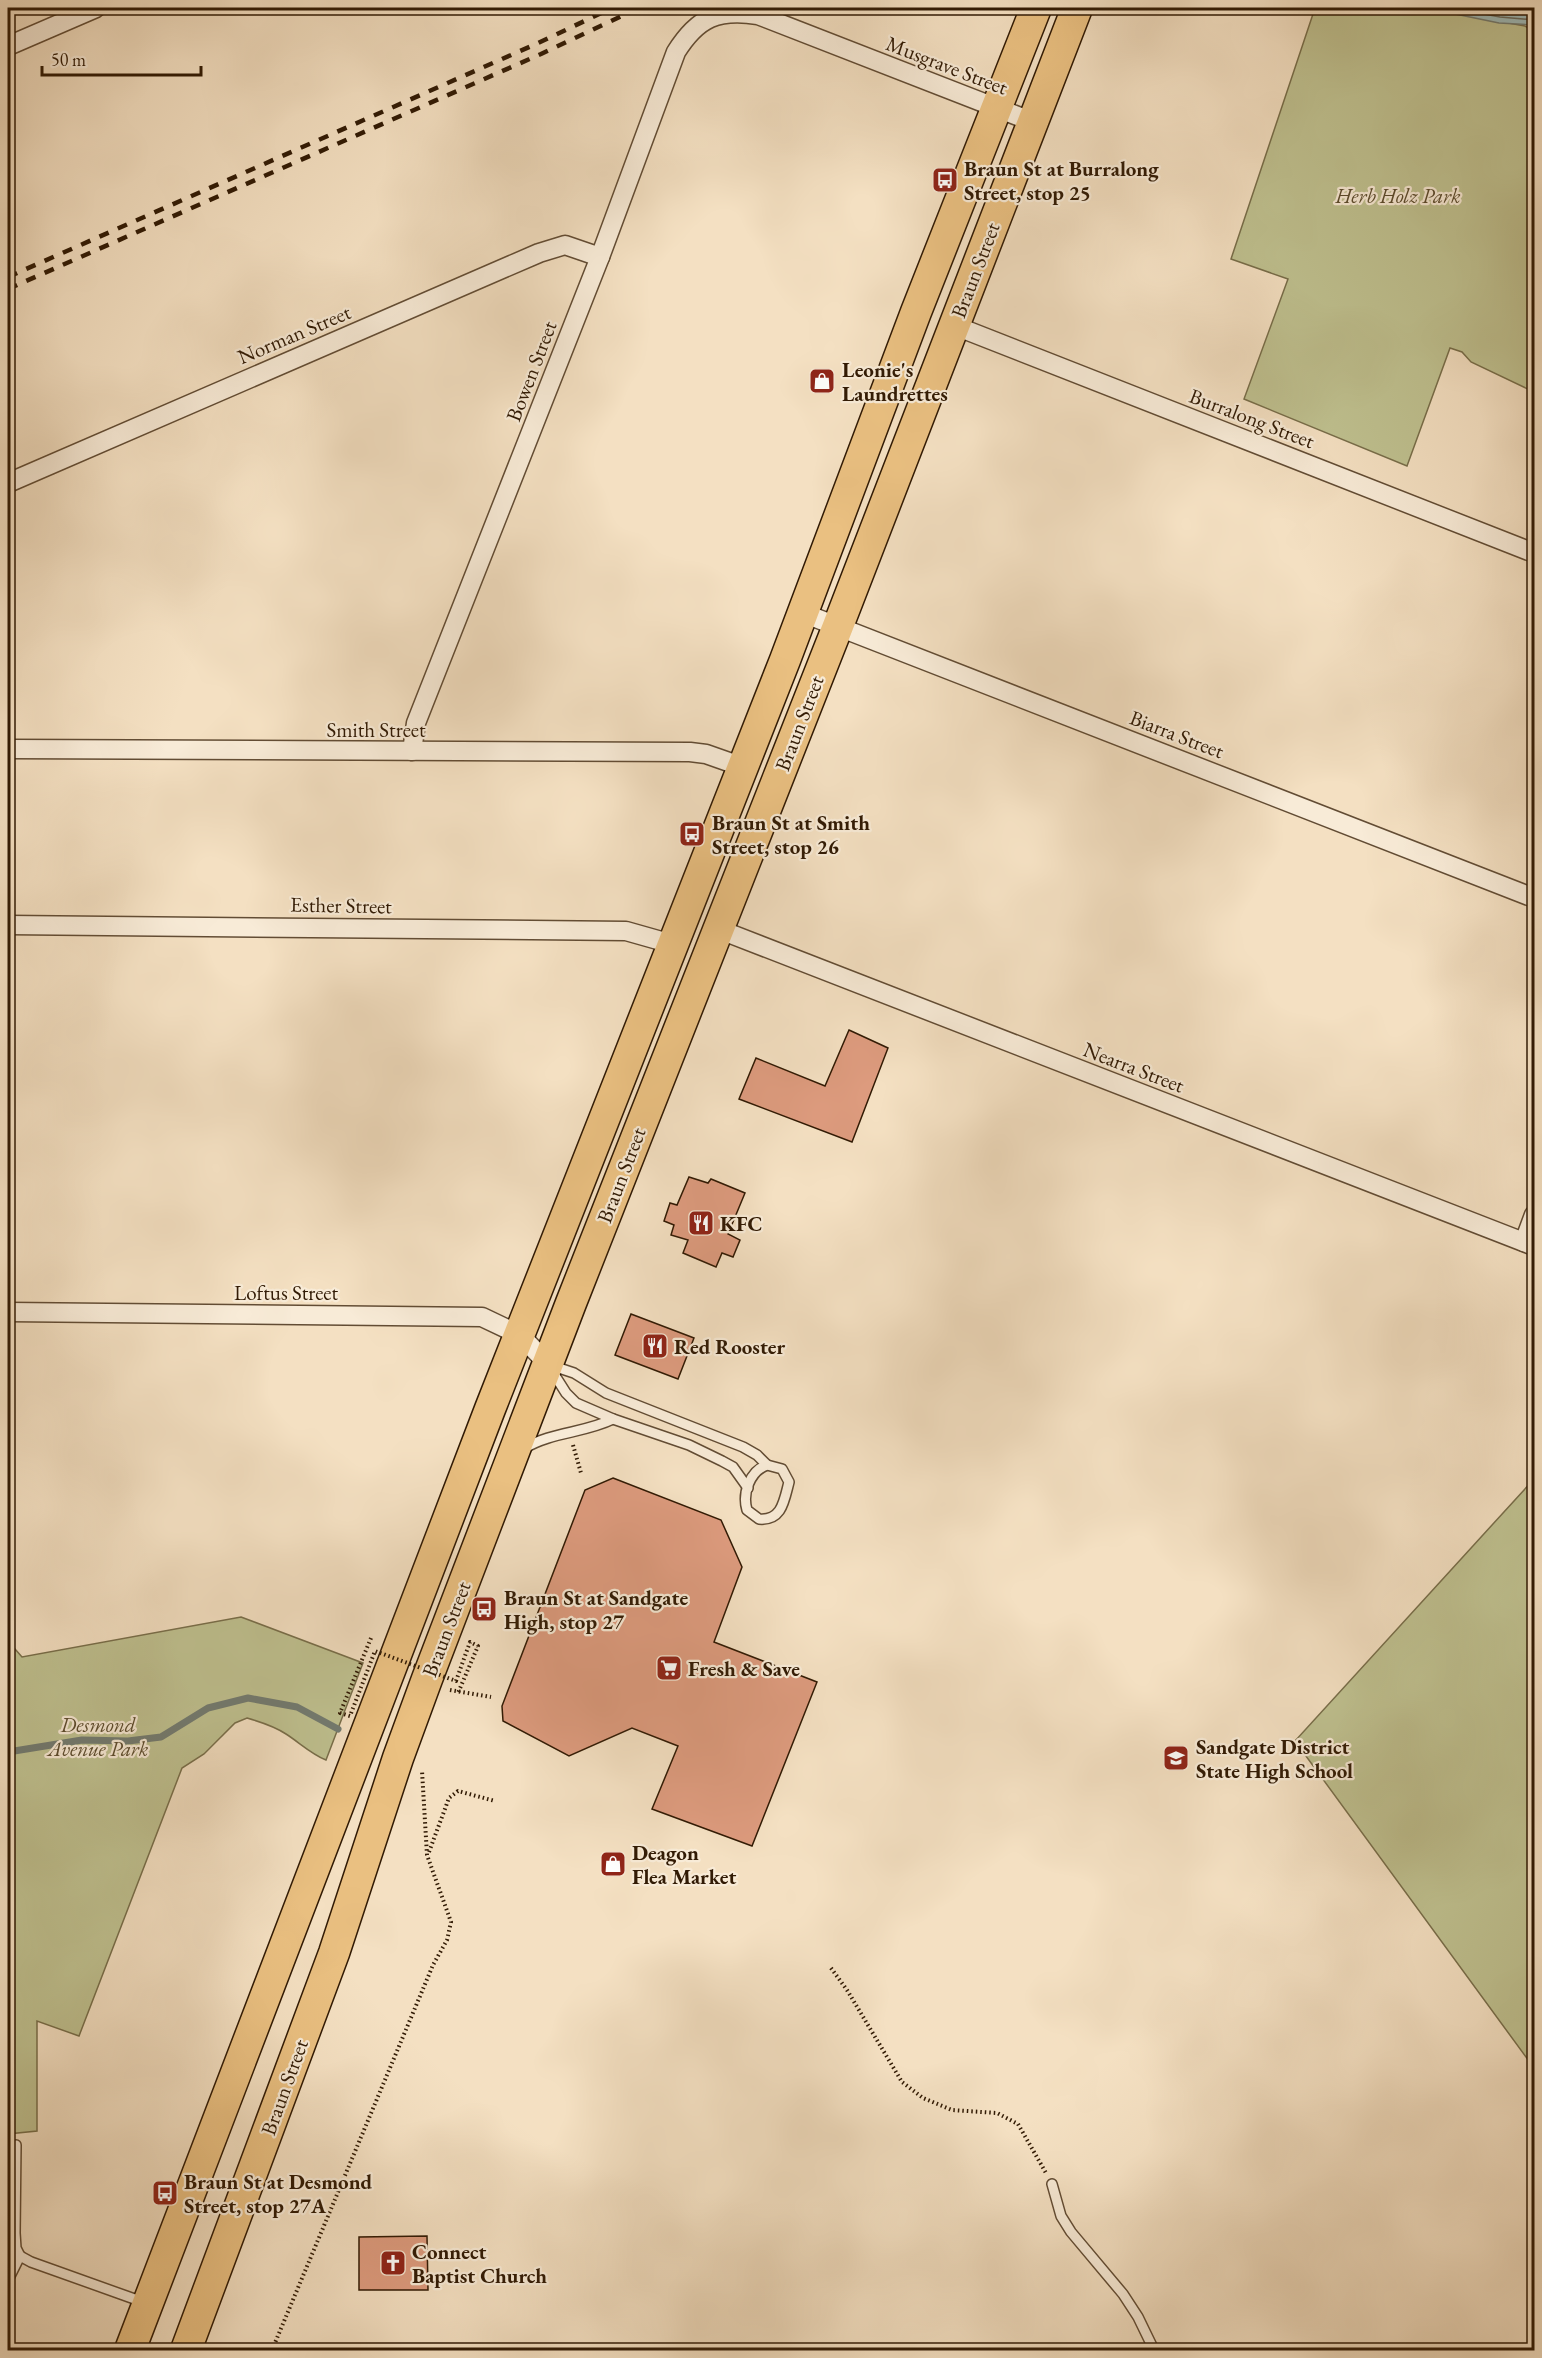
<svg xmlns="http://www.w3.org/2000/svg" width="1542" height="2358" font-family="'EB Garamond',serif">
	<rect width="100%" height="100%" fill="#f4e0c2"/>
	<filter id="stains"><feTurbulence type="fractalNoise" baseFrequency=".00333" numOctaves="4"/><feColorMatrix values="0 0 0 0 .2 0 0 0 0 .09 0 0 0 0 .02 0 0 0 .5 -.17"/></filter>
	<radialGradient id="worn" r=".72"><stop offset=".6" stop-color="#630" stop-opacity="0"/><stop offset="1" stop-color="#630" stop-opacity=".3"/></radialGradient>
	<g fill="#bfc190" stroke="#786e4a" stroke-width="1.5">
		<polygon points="1315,8 1426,8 1525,26 1534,31 1534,392 1471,362 1462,352 1450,348 1407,466 1244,399 1288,279 1231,259"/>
		<polygon points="1534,1479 1534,2068 1295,1741"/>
		<path d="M241,1617L363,1663L326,1760C311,1754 300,1743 286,1734C274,1726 261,1722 247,1718L235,1723L204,1754L182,1768L79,2036L37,2021V2131L8,2134L11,2232H8V1641L22,1657Z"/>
	</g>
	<polygon fill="#9ebbba" stroke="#727b71" stroke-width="1.5" points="1426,8 1534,8 1534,25 1499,23"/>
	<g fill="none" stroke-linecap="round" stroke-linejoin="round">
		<polyline stroke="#686a5f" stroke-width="1.5" points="1452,8 1500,17 1534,20"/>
		<polyline stroke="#727b71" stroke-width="7" points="8,1752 82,1740 128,1741 161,1737 208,1708 248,1698 297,1707 338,1729"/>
	</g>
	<g fill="#dd9b7e" stroke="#311a04" stroke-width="1.5">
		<polygon points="849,1030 888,1048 852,1142 739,1099 756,1058 825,1086"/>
		<polygon points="689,1177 708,1183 711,1179 745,1193 728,1234 740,1240 733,1257 722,1253 716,1267 683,1253 688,1240 671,1235 674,1225 664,1221 670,1203 677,1205"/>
		<polygon points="631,1314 694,1338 678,1379 615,1355"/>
		<polygon points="613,1478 721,1520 742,1567 714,1642 817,1682 752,1846 652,1809 678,1746 632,1728 569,1756 503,1721 502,1706 585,1490"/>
		<polygon points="427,2236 428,2290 359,2290 359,2237"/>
	</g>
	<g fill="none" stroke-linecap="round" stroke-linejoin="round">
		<g stroke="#624c34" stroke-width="12">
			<g id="service">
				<polyline points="550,1365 574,1373 606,1393 743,1447 757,1455 767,1465"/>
				<polyline points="552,1371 566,1393 576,1403 613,1419 689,1445 722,1461 733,1467 748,1488"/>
				<path d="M525,1448C551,1432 585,1433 613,1419"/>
				<path d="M767,1465L782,1469L789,1482C784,1501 782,1521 759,1519L747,1510C742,1493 750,1471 767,1465Z"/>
				<polyline points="1052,2184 1061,2216 1071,2232 1123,2294 1138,2317 1154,2350"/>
				<polyline points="20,2256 31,2262 143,2302"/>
				<polyline points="8,2280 20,2256 16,2248 15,2233 16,2145"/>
			</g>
		</g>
		<g stroke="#624c34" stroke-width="21">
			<g id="minor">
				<polyline points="8,46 96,8"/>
				<polyline points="953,325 1534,553"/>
				<polyline points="8,483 539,253 565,245 600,257"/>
				<polyline points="803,613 1534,898"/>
				<polyline points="8,749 690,752 706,754 743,767"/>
				<path d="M412,751L416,723L600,257L676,52C698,17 718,9 758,15L1033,122"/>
				<polyline points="8,925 626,931 672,944"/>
				<polyline points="718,929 1534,1246"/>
				<polyline points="1524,1242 1534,1215"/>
				<polyline points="8,1312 482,1317 520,1335 548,1364"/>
			</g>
		</g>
		<g stroke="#311a04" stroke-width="33">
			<g id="trunk">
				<polyline points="130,2350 490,1409 785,660 916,312 1036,8"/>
				<polyline points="186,2350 334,1953 398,1758 427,1679 571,1303 838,626 1077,8"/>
			</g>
		</g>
		<g stroke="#311a04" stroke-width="4" stroke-dasharray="1.5 3" stroke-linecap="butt">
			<polyline points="573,1445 581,1473"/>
			<polyline points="450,1690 491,1697"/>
			<polyline points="429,1852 449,1798 458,1791 495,1801"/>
			<polyline points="831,1968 847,1990 902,2082 923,2098 952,2110 997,2113 1018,2124 1046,2173"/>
			<polyline points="272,2350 433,1965 447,1940 451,1922 427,1855 422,1771"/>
		</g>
		<use href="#service" stroke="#f8ebd7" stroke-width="9"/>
		<use href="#minor" stroke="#f8ebd7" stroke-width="18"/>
		<use href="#trunk" stroke="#eac081" stroke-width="30"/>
		<g stroke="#311a04" stroke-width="4.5" stroke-dasharray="10 10" stroke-linecap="butt">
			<polyline points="8,277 536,44 612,8"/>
			<polyline points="8,289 541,54 639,8"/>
		</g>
		<polyline stroke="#311a04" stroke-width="4" stroke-dasharray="1.5 3" stroke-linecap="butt" points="371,1638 340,1713 350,1716 375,1651 456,1681 470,1642 478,1646 458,1693"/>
	</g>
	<defs>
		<g id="bus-square" transform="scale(1.35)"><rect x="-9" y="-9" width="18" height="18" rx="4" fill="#8f2418" stroke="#f8ebd7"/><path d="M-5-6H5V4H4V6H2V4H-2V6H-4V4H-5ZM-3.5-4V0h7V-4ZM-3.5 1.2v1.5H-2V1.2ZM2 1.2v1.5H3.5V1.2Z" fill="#fff"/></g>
		<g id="shop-square" transform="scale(1.35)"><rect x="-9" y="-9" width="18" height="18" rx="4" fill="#8f2418" stroke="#f8ebd7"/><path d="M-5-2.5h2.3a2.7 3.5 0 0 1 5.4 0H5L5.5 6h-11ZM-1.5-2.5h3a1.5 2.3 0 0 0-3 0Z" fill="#fff"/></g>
		<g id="restaurant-square" transform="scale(1.35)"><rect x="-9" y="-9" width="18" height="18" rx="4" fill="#8f2418" stroke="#f8ebd7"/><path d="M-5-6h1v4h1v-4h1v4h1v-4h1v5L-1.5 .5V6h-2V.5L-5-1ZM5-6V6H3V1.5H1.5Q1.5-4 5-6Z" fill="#fff"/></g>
		<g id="supermarket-square" transform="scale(1.35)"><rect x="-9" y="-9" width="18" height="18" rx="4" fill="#8f2418" stroke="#f8ebd7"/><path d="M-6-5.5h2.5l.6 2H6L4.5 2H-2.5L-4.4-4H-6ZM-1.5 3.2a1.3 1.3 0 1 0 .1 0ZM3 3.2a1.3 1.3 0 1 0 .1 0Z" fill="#fff"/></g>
		<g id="school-square" transform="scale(1.35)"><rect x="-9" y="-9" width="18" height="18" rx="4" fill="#8f2418" stroke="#f8ebd7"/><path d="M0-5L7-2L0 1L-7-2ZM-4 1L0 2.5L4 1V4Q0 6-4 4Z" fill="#fff"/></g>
		<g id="church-square" transform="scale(1.35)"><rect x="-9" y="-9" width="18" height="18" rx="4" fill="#8f2418" stroke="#f8ebd7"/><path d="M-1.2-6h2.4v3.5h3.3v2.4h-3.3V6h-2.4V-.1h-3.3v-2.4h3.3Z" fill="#fff"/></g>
	</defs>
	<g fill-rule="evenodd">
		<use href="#bus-square" x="945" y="180"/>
		<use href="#shop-square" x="822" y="381"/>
		<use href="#bus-square" x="692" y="834"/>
		<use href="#restaurant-square" x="701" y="1223"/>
		<use href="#restaurant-square" x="655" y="1346"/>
		<use href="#bus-square" x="484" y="1609"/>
		<use href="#supermarket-square" x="669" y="1668"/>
		<use href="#school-square" x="1176" y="1758"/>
		<use href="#shop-square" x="613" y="1864"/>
		<use href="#bus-square" x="165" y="2193"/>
		<use href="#church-square" x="393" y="2263"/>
	</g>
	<g text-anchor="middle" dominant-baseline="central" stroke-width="4.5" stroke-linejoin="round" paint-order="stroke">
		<g font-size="21" fill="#311a04" stroke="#f8ebd7">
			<text transform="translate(947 65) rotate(21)">Musgrave Street</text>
			<text transform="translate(975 270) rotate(-69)">Braun Street</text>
			<text transform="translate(294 334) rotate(-23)">Norman Street</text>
			<text transform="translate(531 371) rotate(-69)">Bowen Street</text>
			<text transform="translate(1252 418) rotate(21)">Burralong Street</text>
			<text transform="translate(799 723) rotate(-69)">Braun Street</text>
			<text x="376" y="729">Smith Street</text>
			<text transform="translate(1177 734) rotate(21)">Biarra Street</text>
			<text transform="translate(341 905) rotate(1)">Esther Street</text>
			<text transform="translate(1134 1067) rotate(21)">Nearra Street</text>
			<text transform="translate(621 1175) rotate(-69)">Braun Street</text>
			<text x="286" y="1292">Loftus Street</text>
			<text transform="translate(446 1629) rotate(-69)">Braun Street</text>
			<text transform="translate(284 2087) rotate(-70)">Braun Street</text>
		</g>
		<g font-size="21" font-weight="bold" fill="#311a04" stroke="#f8ebd7" text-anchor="start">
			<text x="964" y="168">Braun St at Burralong<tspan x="964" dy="24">Street, stop 25</tspan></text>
			<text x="842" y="369">Leonie's<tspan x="842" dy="24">Laundrettes</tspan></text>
			<text x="712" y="822">Braun St at Smith<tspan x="712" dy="24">Street, stop 26</tspan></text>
			<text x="720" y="1223">KFC</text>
			<text x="674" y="1346">Red Rooster</text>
			<text x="504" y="1597">Braun St at Sandgate<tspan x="504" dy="24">High, stop 27</tspan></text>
			<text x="688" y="1668">Fresh &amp; Save</text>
			<text x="1196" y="1746">Sandgate District<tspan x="1196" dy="24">State High School</tspan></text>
			<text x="632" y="1852">Deagon<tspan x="632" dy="24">Flea Market</tspan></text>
			<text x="184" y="2181">Braun St at Desmond<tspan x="184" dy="24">Street, stop 27A</tspan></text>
			<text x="412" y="2251">Connect<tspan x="412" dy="24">Baptist Church</tspan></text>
		</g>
		<g font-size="21" font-style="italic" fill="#5c4c2e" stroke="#f8ebd7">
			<text x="1398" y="195">Herb Holz Park</text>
			<text x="98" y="1724">Desmond<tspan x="98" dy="24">Avenue Park</tspan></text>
		</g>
	</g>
	<rect width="1542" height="2358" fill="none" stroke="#f4e0c2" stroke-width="30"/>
	<rect x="9" y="9" width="1524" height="2340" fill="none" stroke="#311a04" stroke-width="3"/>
	<rect x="15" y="15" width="1512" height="2328" fill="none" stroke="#311a04" stroke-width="1.5"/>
	<path d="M42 66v9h159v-9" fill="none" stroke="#311a04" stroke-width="3"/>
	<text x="51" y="66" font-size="18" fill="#311a04" stroke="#f8ebd7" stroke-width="4.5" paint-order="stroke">50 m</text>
	<rect width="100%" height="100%" filter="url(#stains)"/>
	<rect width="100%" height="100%" fill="url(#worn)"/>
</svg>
